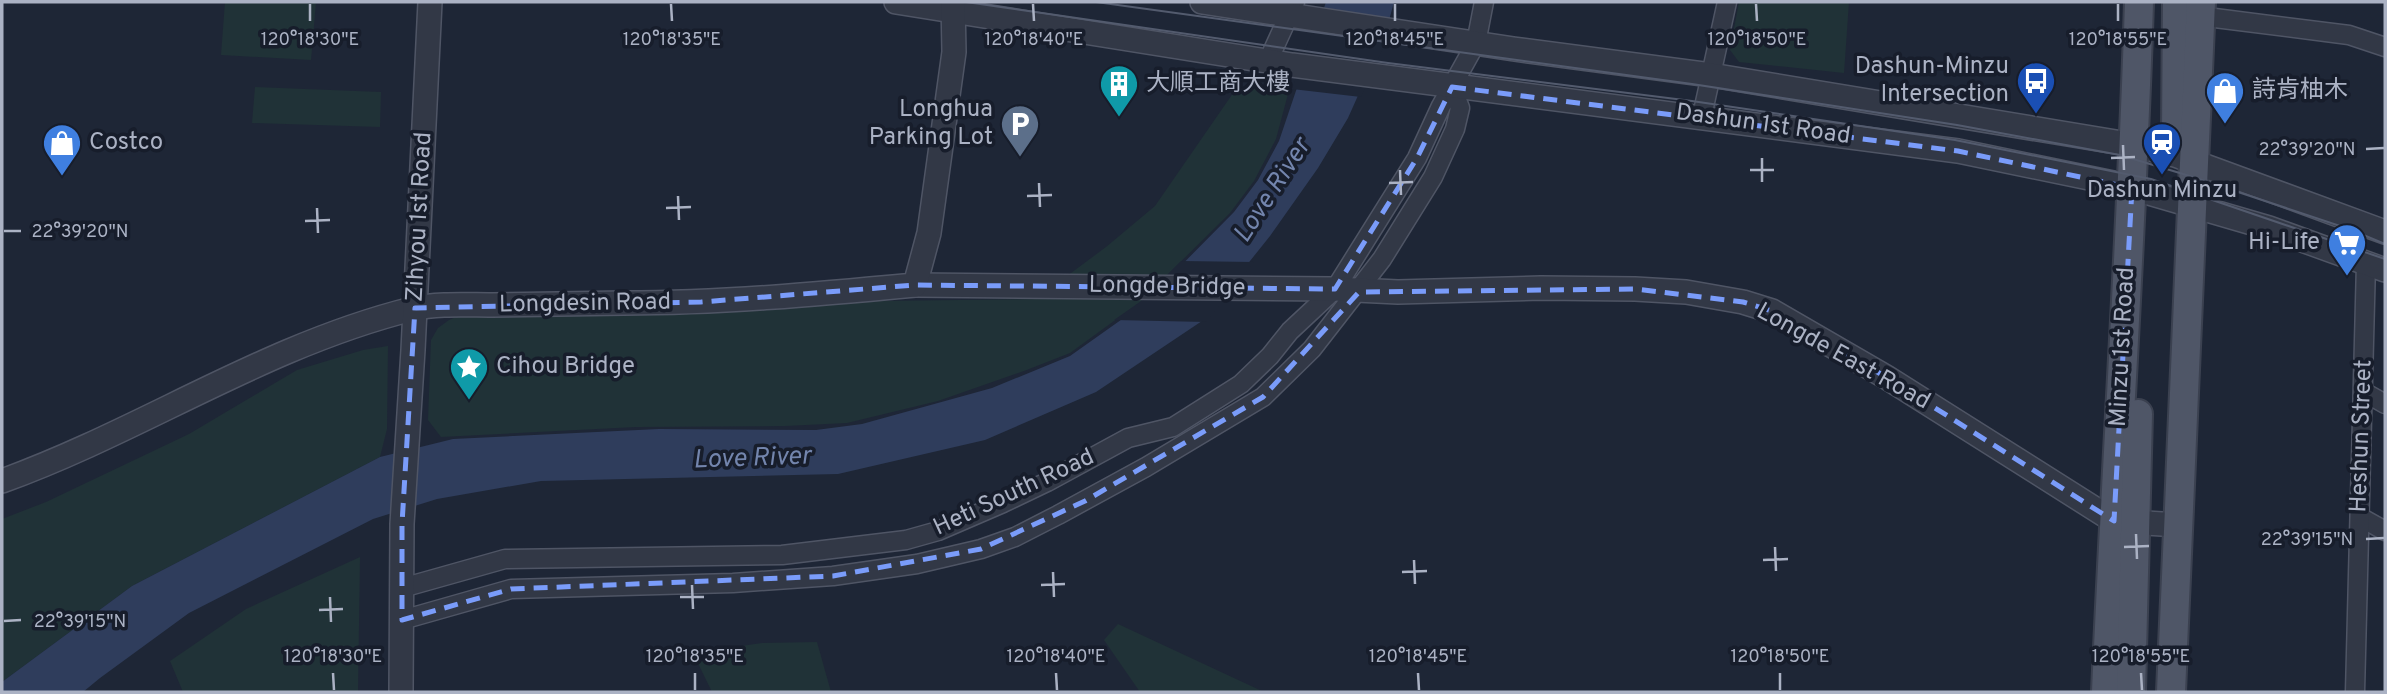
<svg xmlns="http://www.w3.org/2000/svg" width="2387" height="694" font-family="Overpass,'Noto Sans TC',sans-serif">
	<rect width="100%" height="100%" fill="#1e2636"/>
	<g fill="#203237">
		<polygon points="225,2 316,2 311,60 221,55"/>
		<polygon points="1739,2 1849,2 1844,73 1739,62 1730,50"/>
		<polygon points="1238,86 1288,94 1276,139 1254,181 1230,213 1140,302 1070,353 1024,371 938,401 847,423 785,426 636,427 441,437 428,420 431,340 438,328 449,320 461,315 800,302 1036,299 1106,247 1155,206"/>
		<polygon points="255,87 381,92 380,127 252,123"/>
		<polygon points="388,346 387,429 380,457 132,586 2,682 2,519 46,502 189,434 297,370 363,350"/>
		<polygon points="360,557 358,692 183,692 170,661 246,609"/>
		<polygon points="1118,624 1264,692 1140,692 1104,640"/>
		<polygon points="817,642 831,692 712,692 693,653 762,643"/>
	</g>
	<polygon fill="#2f3d5c" points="1326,2 1394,2 1385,35 1348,118 1318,168 1270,236 1202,321 1096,392 985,440 838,474 541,481 437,499 373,519 189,613 100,678 83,692 2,692 2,682 132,586 380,457 453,439 659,429 816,430 862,424 992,388 1070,356 1142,305 1234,212 1258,180 1279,141"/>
	<g fill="#1e2636">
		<polygon points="1320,10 1388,37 1361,97 1292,89"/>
		<polygon points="1181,261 1254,262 1206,322 1114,320 1140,302"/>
	</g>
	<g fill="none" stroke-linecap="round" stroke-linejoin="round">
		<g stroke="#4f5565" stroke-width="21">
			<g id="minor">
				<polyline points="2191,15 2349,35 2385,47"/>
				<polyline points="1268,61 1295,2"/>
				<polyline points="1702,116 1727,2"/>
				<polyline points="2364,392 2385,404"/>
				<polyline points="2360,517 2385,531"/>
				<polyline points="402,588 505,559 782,555 906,540 938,531 1003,503 1047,482 1128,438 1173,427 1241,384 1270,356 1290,331 1335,289 1417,158 1441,106 1476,43 1484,2"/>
				<polyline points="402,620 511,589 733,583 833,576 917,564 981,549 1015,537 1058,515 1146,467 1263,397 1312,349 1382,259 1433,177 1455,129 1460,108 1452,87"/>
				<polyline points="2355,692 2366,263"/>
			</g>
		</g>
		<g stroke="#4f5565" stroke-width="26">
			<g id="tertiary">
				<polyline points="896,2 1292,65 1958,151 2118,184 2269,228 2385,270"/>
				<polyline points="1202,2 1514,49 1711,75 2134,145 2175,155 2385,232"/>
				<polyline points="915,285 1335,289 1398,292 1541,288 1635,289 1686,292 1743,302 1772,311 1886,377 2114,521 2178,525"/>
				<path d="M2,481C143,430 264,346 412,309C438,303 466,305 492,305C536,304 580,304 624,303C722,303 819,294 915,285L929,233L954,52L953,2"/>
				<polyline points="401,692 402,524 413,350 430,2"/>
			</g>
		</g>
		<g stroke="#3b4150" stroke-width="32">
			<g id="primary">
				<polyline points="2176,133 2177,2"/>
				<path d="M2106,692C2116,462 2132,232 2139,2"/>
				<polyline points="2131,692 2138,414"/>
				<polyline points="2171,692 2201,2"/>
			</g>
		</g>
		<use href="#minor" stroke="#323846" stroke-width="18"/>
		<use href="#tertiary" stroke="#323846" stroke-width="23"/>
		<use href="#primary" stroke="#4f5667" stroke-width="28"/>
		<g stroke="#535b6e" stroke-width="2">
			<polyline points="966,2 1388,63 1692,101 1955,140 2151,179 2385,259"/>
			<polyline points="1096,2 1692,84 1957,125 2120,155 2193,177 2349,229 2385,244"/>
		</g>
	</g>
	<path fill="none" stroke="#7a9cfa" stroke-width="5" stroke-dasharray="14 9" stroke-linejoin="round" d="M1452,87L1958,151L2132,188L2114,521L1886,377L1772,311L1743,302L1635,289L1359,292L1263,397L1085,501L981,549L833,576L511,589L402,620V524L415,308L701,302L915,285L1335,289L1417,158Z"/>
	<path fill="none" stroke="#abb2c4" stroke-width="2.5" d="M310,4V21M671,4L672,21M1033,4L1034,21M1395,4V21M1756,4L1757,21M2118,4V21M2123,145L2124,170M2366,149L2384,148M1762,158V182M2111,158L2135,157M1400,170L1401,195M1750,170H1774M1039,183L1040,207M1389,183L1413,182M678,196L679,220M1027,196L1052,195M317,208L318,233M666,208L691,207M305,221L330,220M4,231H21M2136,534L2137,559M2366,539L2384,538M1775,547L1776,571M2124,547L2149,546M1414,560L1415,584M1763,560L1788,559M1053,572L1054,597M1402,572L1427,571M692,585L693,609M1041,585L1065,584M330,597L331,622M680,597H704M319,610L343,609M4,621L21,620M333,673L334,690M695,673V690M1056,673L1057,690M1418,673L1419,690M1780,673V690M2141,673L2142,690"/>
	<defs>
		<g id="bus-pin" transform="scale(2.0125)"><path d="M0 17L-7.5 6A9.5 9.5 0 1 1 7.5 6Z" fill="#1a4fb4" stroke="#171d2b"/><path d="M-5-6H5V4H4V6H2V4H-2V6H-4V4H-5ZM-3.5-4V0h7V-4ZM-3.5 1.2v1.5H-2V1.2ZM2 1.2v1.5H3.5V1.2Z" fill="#fff"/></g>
		<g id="building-pin" transform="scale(2.0125)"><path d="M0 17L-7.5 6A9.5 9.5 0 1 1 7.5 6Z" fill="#0f9aa8" stroke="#171d2b"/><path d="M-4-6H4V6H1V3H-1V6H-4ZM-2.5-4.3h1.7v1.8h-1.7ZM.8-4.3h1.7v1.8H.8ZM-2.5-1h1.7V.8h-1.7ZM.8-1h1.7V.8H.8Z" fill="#fff"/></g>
		<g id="shop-pin" transform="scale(2.0125)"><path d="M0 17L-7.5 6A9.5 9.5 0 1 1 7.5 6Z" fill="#3f7fe0" stroke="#171d2b"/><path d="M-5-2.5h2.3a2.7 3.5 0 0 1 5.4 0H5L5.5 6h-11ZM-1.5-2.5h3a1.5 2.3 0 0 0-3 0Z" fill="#fff"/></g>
		<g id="parking-pin" transform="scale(2.0125)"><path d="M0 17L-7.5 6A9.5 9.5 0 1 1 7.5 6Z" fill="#5c6f8a" stroke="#171d2b"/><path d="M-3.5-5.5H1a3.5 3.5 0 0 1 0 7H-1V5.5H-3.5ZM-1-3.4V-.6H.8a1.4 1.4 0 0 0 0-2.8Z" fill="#fff"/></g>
		<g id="station-pin" transform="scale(2.0125)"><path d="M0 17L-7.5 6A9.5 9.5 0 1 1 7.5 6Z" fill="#1a4fb4" stroke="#171d2b"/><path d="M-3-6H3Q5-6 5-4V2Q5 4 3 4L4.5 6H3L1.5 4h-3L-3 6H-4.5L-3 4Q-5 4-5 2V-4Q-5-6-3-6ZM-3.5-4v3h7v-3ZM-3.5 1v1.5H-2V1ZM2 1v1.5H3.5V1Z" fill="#fff"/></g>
		<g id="supermarket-pin" transform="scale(2.0125)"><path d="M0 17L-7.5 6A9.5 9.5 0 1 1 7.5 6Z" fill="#3f7fe0" stroke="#171d2b"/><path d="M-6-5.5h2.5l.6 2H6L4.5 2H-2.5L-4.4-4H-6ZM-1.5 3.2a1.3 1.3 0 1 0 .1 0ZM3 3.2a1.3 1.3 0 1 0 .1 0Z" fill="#fff"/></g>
		<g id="sight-pin" transform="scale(2.0125)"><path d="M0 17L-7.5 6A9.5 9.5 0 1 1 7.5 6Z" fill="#0f9aa8" stroke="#171d2b"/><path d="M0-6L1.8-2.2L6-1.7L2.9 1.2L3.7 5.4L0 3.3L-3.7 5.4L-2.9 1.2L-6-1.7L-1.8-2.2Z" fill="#fff"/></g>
	</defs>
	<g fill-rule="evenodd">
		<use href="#bus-pin" x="2036" y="81"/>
		<use href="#building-pin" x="1119" y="84"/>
		<use href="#shop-pin" x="2225" y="91"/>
		<use href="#parking-pin" x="1020" y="124"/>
		<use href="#station-pin" x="2162" y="142"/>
		<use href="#shop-pin" x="62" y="143"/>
		<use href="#supermarket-pin" x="2347" y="243"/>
		<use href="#sight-pin" x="469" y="367"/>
	</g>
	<g text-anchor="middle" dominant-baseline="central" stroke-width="7" stroke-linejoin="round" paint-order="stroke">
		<g font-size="24" fill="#abb2c4" stroke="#171d2b" text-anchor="start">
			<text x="2009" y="67" text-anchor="end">Dashun-Minzu<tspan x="2009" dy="28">Intersection</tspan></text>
			<text x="1146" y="84">大順工商大樓</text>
			<text x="2252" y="91">詩肯柚木</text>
			<text x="993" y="110" text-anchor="end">Longhua<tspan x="993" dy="28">Parking Lot</tspan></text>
			<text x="89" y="143">Costco</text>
			<text x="2162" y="191" text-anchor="middle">Dashun Minzu</text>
			<text x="2320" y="243" text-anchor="end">Hi-Life</text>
			<text x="496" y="367">Cihou Bridge</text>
		</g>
		<g font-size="24" fill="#abb2c4" stroke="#171d2b">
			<text transform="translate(1763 125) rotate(8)">Dashun 1st Road</text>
			<text transform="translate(420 217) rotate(-87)">Zihyou 1st Road</text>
			<text transform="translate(1167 287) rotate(1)">Longde Bridge</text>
			<text transform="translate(585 304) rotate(-1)">Longdesin Road</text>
			<text transform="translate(2123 347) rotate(-87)">Minzu 1st Road</text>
			<text transform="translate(1843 357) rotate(29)">Longde East Road</text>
			<text transform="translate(2362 436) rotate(-88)">Heshun Street</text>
			<text transform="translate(1014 493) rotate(-25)">Heti South Road</text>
		</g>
		<g font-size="26" font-style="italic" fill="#7385ad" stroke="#171d2b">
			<text transform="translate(1273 191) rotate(-57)">Love River</text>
			<text transform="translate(752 459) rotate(-2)">Love River</text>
		</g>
	</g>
	<g font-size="18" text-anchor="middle" fill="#abb2c4" stroke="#171d2b" stroke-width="7" stroke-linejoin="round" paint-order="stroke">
		<text x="310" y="45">120°18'30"E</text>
		<text x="672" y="45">120°18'35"E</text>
		<text x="1034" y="45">120°18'40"E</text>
		<text x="1395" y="45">120°18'45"E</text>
		<text x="1757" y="45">120°18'50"E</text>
		<text x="2118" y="45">120°18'55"E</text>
		<text x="2307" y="155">22°39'20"N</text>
		<text x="80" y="237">22°39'20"N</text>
		<text x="2307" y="545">22°39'15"N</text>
		<text x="80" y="627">22°39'15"N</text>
		<text x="333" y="662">120°18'30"E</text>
		<text x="695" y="662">120°18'35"E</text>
		<text x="1056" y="662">120°18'40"E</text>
		<text x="1418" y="662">120°18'45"E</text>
		<text x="1780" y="662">120°18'50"E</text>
		<text x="2141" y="662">120°18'55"E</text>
	</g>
	<rect width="2387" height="694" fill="none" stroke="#abb2c4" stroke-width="7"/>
</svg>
